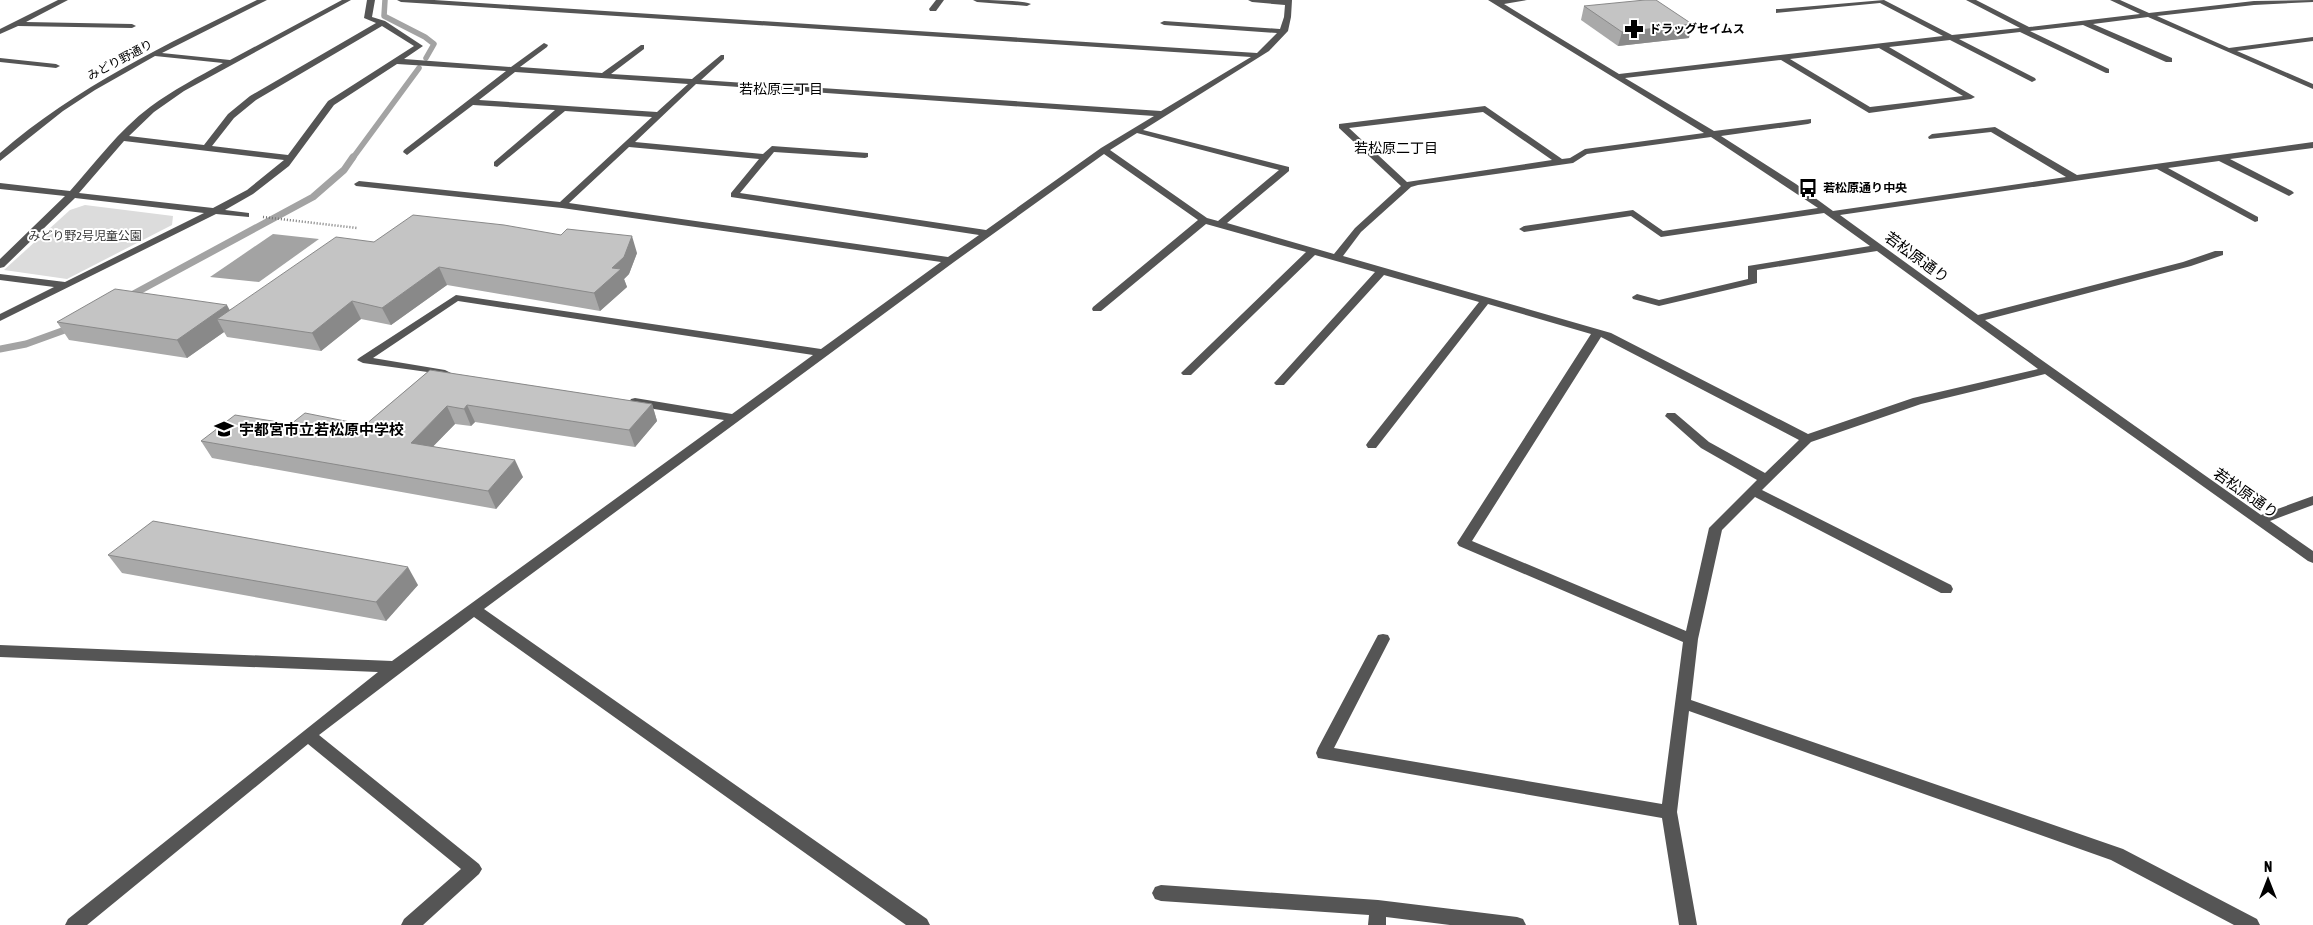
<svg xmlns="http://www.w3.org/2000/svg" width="2313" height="925" font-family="'Asap Condensed','Noto Sans JP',sans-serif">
	<rect width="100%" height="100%" fill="#fff"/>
	<polygon fill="#dcdcdc" points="85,205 173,216 172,225 67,279 4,270 70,210"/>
	<polygon fill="#a3a3a3" points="273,234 319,239 259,282 210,277"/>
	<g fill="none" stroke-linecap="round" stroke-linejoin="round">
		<g stroke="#a3a3a3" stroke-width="5.5">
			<polyline points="385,0 384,16 425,37 434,44 426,58"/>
			<polyline points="352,159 419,68"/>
		</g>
		<g stroke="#a3a3a3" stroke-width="7">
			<polyline points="126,298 313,197 344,170 353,157"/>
			<polyline points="0,349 26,344 73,327"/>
		</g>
		<polyline stroke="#777" stroke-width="2.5" stroke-dasharray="1 2" stroke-linecap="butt" points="263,217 357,228"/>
		<g fill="#555" fill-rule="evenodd">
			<polygon points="58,0 68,0 26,22 132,24 136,26 132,28 18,26 0,34 0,29"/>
			<path d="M257,0H267L162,53L230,60L342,0H351L184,91L154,112L129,136L204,145L228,114L250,96L376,23L364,18L367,0H375L372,17L385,21L423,46L404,59L511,67L544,43L548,45L547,47L520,67L602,73L641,45H644V49L611,74L692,79L721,55H724V59L701,80L1161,111L1251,57L401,2L397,0H434L1257,53L1277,33L1164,25L1160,23L1164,21L1280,29L1284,17L1285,5L1252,2L1248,0H1292L1291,17L1288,31L1269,51L1143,130L1289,167V171L1227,223L1334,254L1355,228L1401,186L1339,128V124L1485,106L1562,159L1570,158L1585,149L1704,133L1488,0H1527L1504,4L1619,74L1943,36L1880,3L1776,13V9H1779L1884,0L1952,35L2020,28L1966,0H1976L2029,27L2140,14L2110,0H2120L2149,13L2254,1L2313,0V2L2254,5L2157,16L2229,48L2313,37V41L2237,51L2313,84V89L2148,17L2093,24L2172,58V62H2166L2083,25L2030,31L2109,69V73H2106L2020,32L1959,39L2035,78L2036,80L2032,82L1950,40L1889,47L1975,97L1971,99L1869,113L1781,60L1625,78L1714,131L1811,119V123L1808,124L1721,136L1796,184L1833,211L2066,177L1991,132L1929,139L1928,137L1932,134L1995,127L2077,175L2313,142V148L2230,159L2292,191L2294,193L2289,196L2219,161L2168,168L2258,217V221L2255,222L2157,169L1840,215L1978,315L2183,262L2215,251H2223V255L2191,266L1985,320L2261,515L2313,496V505L2270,521L2313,551V563L2308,561L2045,374L1921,404L1811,442L1762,490L1951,585L1953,589L1951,593H1941L1755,497L1722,530L1698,639L1691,700L2123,849L2257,919L2260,925H2234L2111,860L1689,711L1677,812L1697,925H1679L1662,818L1318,758L1316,753L1318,748L1378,635L1383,634L1388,635L1390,639L1334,748L1662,804L1683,642L1459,546L1457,543L1591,334L1488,304L1376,448H1368L1366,445L1368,442L1479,302L1384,275L1284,385H1276L1274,383L1276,381L1375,272L1315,255L1191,375H1183L1181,373L1183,371L1306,252L1206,224L1101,311H1093L1092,309L1093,307L1198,220L1104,154L954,262L484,609L927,919L930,925H906L474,617L319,735L479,864L482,869L479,874L423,925H401L404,919L461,869L308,744L87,925H65L68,919L378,672L0,657V645L392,661L724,420L635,406L629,402L631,399L635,398L732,414L813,355L458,301L373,358L445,370L451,373L449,375L363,363L357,360L359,358L456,295L821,349L941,262L562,208L356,186L354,184L359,181L560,202L652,117L565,111L497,167L494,166V162L555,110L473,105L407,155L403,152L404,150L506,71L397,64L334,105L289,166L253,194L225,210L249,213V217L216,214L0,321V314L54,287L0,280V274L65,282L204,213L75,198L4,267L0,268V259L65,196L0,189V183L70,191C95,163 119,130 150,107C173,90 198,77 223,63L155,56L95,90L63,111L0,161V153C77,86 167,44 257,0ZM382,26L414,46L328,101L288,155L212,146L234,118L256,100ZM1879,48L1963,96L1870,107L1790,59ZM515,72L688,84L657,112L479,100ZM696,84L1154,116L1101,148L986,230L740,193L774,152L865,158L868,157V153L772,146L763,154L635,142ZM1483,112L1552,160L1407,182L1349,128ZM1137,133L1279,170L1218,221L1207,218L1110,150ZM1711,137L1818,208L1663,231L1633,210L1524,226L1519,229L1524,232L1631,216L1661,237L1824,213L1870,246L1748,266V279L1659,300L1637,294L1632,297L1633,299L1659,306L1757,283V270L1877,251L2038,369L1913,398L1808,434L1611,333L1343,256L1361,232L1411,187L1418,185L1573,163L1587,154ZM124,141L284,160L247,190L213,208L79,193ZM629,147L759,159L731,193V197L979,235L948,257L569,203ZM1601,337L1799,440L1765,473L1709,442L1675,413H1667L1665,416L1701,448L1757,480L1709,528L1686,631L1472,541Z"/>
			<polygon points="936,0 944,0 936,11 930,11 929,9"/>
			<path d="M973,0C988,0 1019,0 1031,4L1027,6L977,2Z"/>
			<polygon points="0,58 56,64 60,66 56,68 0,62"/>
			<polygon points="1161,885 1378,900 1517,917 1523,919 1526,925 1450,925 1386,917 1386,925 1368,925 1369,915 1161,901 1155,899 1152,893 1155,887"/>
		</g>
	</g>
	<g fill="#a9a9a9">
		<polygon points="1584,6 1689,38 1618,46 1581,20"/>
		<polygon points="374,242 637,253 629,274 624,279 627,287 600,311 447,285 391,325 361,319 321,351 227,337 224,332 187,358 69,340 57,322 229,310"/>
		<polygon points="430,370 652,404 657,421 635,447 475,422 471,426 455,424 433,446 523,477 496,509 212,458 201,441 291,424 365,425"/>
		<polygon points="108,555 418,585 386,621 122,573"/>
	</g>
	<g fill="#898989">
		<polygon points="1692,24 1689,38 1618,46 1622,32"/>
		<polygon points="632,236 637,253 629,274 624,279 627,287 600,311 594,293 612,268"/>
		<polygon points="439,267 447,285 391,325 382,308"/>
		<polygon points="352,301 361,319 321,351 312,333"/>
		<polygon points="227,305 236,322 217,319 224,332 187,358 177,340"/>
		<polygon points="652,404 657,421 635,447 629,430"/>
		<polygon points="467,405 475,422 471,426 464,409"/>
		<polygon points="447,406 455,424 420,460 411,443"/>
		<polygon points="515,460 523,477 496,509 488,491"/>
		<polygon points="408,567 418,585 386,621 376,602"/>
	</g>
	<g fill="#c4c4c4" stroke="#898989">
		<polygon points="1645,0 1656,0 1692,24 1622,32 1584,6"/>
		<polygon points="413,215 504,225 561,235 567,229 632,236 624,257 612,268 621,269 594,293 439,267 382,308 352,301 312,333 217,319 336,237 374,242"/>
		<polygon points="115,289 227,305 177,340 57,322"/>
		<polygon points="430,370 652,404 629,430 467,405 464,409 447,406 411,443 515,460 488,491 201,441 235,415 291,424 305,413 365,425"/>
		<polygon points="153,521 408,567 376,602 108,555"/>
	</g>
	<defs>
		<g id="pharmacy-bare" transform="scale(1.5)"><path d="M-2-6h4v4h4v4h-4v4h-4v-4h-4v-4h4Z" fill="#000" stroke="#fff" stroke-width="2.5" paint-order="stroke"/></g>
		<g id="bus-bare" transform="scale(1.5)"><path d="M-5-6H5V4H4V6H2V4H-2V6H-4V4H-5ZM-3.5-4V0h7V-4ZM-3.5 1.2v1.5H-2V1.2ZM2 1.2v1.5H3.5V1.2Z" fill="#000" stroke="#fff" stroke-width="2.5" paint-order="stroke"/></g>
		<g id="school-bare" transform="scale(1.5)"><path d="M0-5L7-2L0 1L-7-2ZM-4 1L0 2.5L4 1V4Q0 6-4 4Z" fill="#000" stroke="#fff" stroke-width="2.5" paint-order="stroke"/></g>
	</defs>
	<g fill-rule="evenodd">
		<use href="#pharmacy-bare" x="1634" y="29"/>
		<use href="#bus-bare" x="1808" y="188"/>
		<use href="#school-bare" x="224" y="429"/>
	</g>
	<g text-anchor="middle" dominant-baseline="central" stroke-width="4" stroke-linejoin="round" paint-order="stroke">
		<g font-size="12" font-weight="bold" fill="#000" stroke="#fff" text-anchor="start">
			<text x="1649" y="29">ドラッグセイムス</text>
			<text x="1823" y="188">若松原通り中央</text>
		</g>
		<g font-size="12" fill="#000" stroke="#fff">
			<text transform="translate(120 60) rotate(-28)">みどり野通り</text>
		</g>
		<g font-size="12" fill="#333" stroke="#fff">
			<text x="85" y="236">みどり野2号児童公園</text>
		</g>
		<g font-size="14" fill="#000" stroke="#fff">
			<text x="781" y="89">若松原三丁目</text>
			<text x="1396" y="148">若松原二丁目</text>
		</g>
		<g font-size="15" fill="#000" stroke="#fff">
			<text transform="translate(1917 257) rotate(36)">若松原通り</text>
			<text transform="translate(2246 493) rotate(35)">若松原通り</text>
		</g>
		<g font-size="15" font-weight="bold" fill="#000" stroke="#fff" text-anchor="start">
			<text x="239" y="429">宇都宮市立若松原中学校</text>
		</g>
	</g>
	<g transform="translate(2268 880)" stroke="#ffffff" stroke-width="4" paint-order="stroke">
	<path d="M0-4L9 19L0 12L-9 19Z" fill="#000000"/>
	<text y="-8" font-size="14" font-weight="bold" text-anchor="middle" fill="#000000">N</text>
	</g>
</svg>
